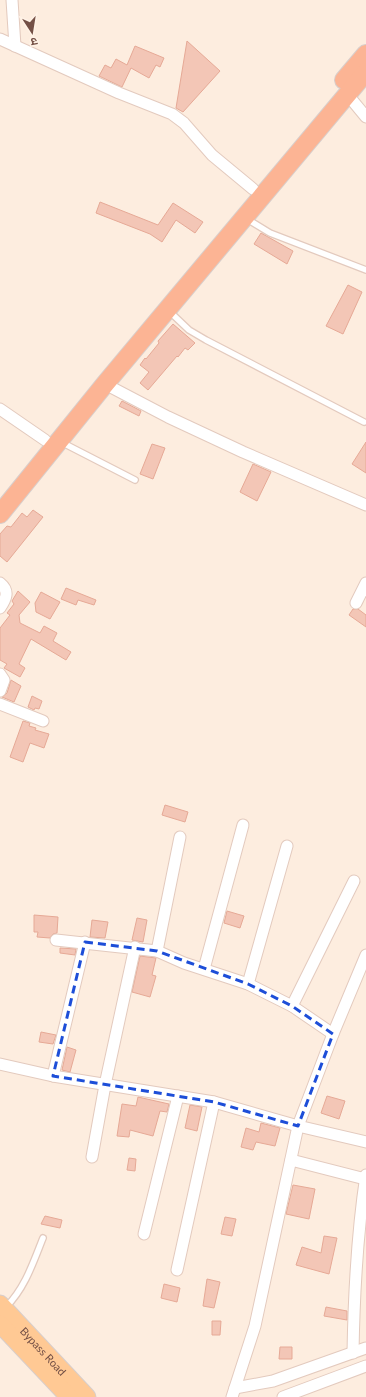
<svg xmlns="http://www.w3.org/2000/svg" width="366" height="1397" font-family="Lato,'Noto Sans Devanagari',sans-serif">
	<rect width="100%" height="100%" fill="#fdeddf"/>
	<g fill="#f3c6b6" stroke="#e6a996">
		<polygon points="187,41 220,71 183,112 176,108"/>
		<polygon points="135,46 164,58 160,67 156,65 149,78 131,68 122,87 99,76 105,65 111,68 116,59 127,65"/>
		<polygon points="100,202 158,225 173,203 203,222 195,233 176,220 162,242 150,234 96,213"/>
		<polygon points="261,233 293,251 287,264 254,244"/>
		<polygon points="348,285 362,292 343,334 326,326"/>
		<polygon points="173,324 195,343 188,350 185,348 178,357 177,356 148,390 140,383 149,372 140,365 145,358 146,359 159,343 158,341"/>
		<polygon points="122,401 141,411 139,416 119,406"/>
		<polygon points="366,442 366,473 352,464"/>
		<polygon points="152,444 165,448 153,479 140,474"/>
		<polygon points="253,464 271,472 257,501 240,492"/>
		<polygon points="33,510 43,517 7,562 0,556 0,534 7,526 11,527 22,513 27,517"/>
		<polygon points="66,588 96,600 94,605 78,600 76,605 61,599"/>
		<polygon points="18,591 30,602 19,615 20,623 40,633 44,626 57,633 53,641 71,652 66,660 31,639 19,664 25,668 20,677 4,668 7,664 0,660 0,628 10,615 7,613 14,604 12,601"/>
		<polygon points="41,592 60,602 50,619 36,612 35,603"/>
		<polygon points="353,609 358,609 366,615 366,627 349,615"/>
		<polygon points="11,680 21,686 14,702 2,697 7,693"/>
		<polygon points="32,696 42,701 39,709 35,708 34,710 28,707"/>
		<polygon points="23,721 30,723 29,726 36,728 35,730 49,734 44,748 30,743 23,762 10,757"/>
		<polygon points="165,805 188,812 185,822 162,815"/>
		<polygon points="227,911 244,916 240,928 224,923"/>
		<polygon points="34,915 58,917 57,933 53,934 50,938 37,937 38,932 34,932"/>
		<polygon points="137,918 147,920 143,942 132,940"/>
		<polygon points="92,920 108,922 105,938 90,937"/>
		<polygon points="60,948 76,949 75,955 60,953"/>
		<polygon points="140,956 156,958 152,975 156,976 150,997 132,992"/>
		<polygon points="41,1032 56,1035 53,1044 39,1042"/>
		<polygon points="67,1047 76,1050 70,1072 62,1070"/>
		<polygon points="327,1096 345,1101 339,1119 321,1113"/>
		<polygon points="138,1097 169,1104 167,1112 160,1111 153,1136 130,1130 129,1137 117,1136 122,1104 136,1106"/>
		<polygon points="190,1105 202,1107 197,1131 185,1128"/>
		<polygon points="261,1123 280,1128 275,1146 256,1142 253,1150 241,1147 246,1128 259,1132"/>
		<polygon points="129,1158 136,1159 135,1171 127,1170"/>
		<polygon points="293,1185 315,1189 309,1219 286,1214"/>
		<polygon points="45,1216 62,1220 60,1228 41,1224"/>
		<polygon points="225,1217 236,1219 232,1236 221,1234"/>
		<polygon points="324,1236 337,1238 329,1274 296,1265 302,1247 321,1253"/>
		<polygon points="207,1279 220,1282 214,1308 203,1306"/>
		<polygon points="164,1284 180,1288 177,1302 161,1298"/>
		<polygon points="326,1307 347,1311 347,1320 324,1316"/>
		<polygon points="212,1321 221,1321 220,1335 212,1335"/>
		<polygon points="280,1347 292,1347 292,1359 279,1359"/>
	</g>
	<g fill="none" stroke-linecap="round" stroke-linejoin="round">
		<g stroke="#e3cabe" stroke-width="8">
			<g id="service">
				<polyline points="247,219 270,233 366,270"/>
				<polyline points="169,311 189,330 206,340 364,422"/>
				<polyline points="61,442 135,480"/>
				<path d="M6,1307C25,1288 33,1263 43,1238"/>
			</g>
		</g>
		<g stroke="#e3cabe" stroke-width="13">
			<g id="minor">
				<polyline points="12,0 15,46"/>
				<polyline points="0,39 119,93 172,114 184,123 212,155 253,189"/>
				<polyline points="347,94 366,117"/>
				<polyline points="105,384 168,417 243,452 366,505"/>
				<polyline points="0,409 45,440"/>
				<path d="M0,583C10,591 6,599 0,608"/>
				<polyline points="356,603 366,583"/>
				<polyline points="0,674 4,680 0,691"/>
				<polyline points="0,704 43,721"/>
				<polyline points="56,940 157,951 184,963 248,984 292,1006 333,1034"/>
				<polyline points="157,951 180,837"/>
				<polyline points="204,969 243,825"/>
				<polyline points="248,984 287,846"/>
				<polyline points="292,1006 354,881"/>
				<polyline points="0,1064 53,1076 214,1102 298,1126 366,1142"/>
				<polyline points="53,1076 85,942"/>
				<polyline points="92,1157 105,1085 135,947"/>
				<polyline points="291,1160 365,1179"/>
				<polyline points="144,1234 178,1096"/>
				<polyline points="177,1270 214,1102"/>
				<path d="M353,1353C354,1293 357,1234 366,1175"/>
				<polyline points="235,1388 273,1381 366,1348"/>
				<polyline points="232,1397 255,1326 298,1126 333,1034 366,955"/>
				<polyline points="283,1397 366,1366"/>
			</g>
		</g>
		<g stroke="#d8cecb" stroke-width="19">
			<g id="primary">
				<path id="s1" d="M0,1304L87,1397"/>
				<polyline points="0,1324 69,1397"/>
			</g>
		</g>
		<g stroke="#d8cecb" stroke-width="20">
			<g id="trunk">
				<polyline points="344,80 366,54"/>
				<polyline points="0,514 105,384 366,72"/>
			</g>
		</g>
		<use href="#service" stroke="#fff" stroke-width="5.5"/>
		<use href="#minor" stroke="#fff" stroke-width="11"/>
		<use href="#primary" stroke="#ffc994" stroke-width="17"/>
		<use href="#trunk" stroke="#fcb494" stroke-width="18"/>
	</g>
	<path fill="none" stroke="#1d4ed8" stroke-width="3" stroke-dasharray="8 5" stroke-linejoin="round" d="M85,942L157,951L248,984L292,1006L333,1034L298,1126L214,1102L53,1076Z"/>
	<g text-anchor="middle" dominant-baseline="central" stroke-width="3" stroke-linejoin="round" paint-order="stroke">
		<g font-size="11" fill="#745046" stroke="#fff2e6">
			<text stroke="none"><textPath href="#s1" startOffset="64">Bypass Road</textPath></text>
		</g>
	</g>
	<g transform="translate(32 32) rotate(168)" stroke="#fff2e6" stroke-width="3" paint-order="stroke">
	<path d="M0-3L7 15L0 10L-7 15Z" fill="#745046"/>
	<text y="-6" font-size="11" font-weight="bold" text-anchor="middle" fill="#745046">उ</text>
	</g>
</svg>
